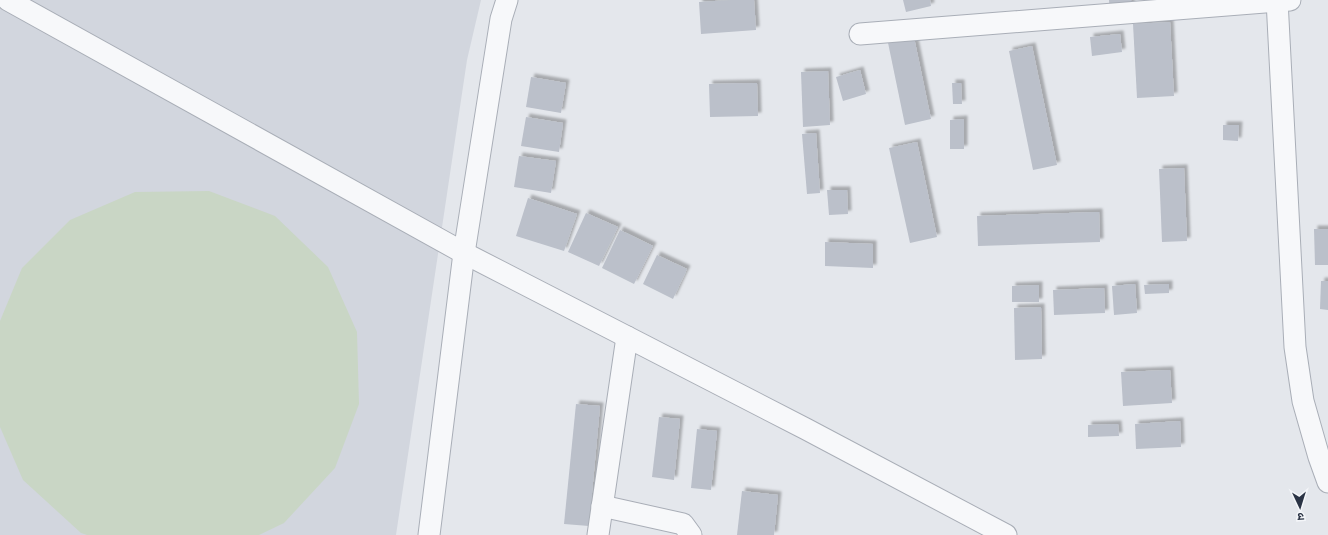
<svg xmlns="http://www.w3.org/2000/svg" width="1328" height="535" font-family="Ubuntu,'Noto Sans Devanagari',sans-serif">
	<defs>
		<filter id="shadow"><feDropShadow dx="3.5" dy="-3.5" stdDeviation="1" flood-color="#0004"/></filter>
	</defs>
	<rect width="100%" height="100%" fill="#e4e7ec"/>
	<polygon fill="#d2d6de" points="0,0 481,0 467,60 396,535 0,535"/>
	<polygon fill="#c9d6c5" points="209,191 275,216 328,267 357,332 359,404 335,468 284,523 259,535 87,535 81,533 23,480 0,427 0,321 22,268 70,220 135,192"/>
	<g fill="#bbc0ca" filter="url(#shadow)">
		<polygon points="731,0 754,0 756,30 701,34 699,2"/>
		<polygon points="903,0 930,0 931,6 906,12"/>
		<polygon points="1109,0 1131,0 1132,13 1110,14"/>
		<polygon points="1170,22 1174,96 1137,98 1133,24"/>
		<polygon points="912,28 931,119 905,125 886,33"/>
		<polygon points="1120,34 1122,52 1092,56 1090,37"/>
		<polygon points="1032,46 1057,165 1033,170 1009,51"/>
		<polygon points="860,70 866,94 843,101 836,77"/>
		<polygon points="828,71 830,125 803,127 801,72"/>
		<polygon points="531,77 566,83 561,113 526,107"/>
		<polygon points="757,83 758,116 710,117 709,84"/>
		<polygon points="952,83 961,83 962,104 953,104"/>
		<polygon points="526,117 563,123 559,152 521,146"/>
		<polygon points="964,119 964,149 950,149 950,120"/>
		<polygon points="1223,125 1239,125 1238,141 1223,140"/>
		<polygon points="816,133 820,193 807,194 802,134"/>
		<polygon points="917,142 937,237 910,243 889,148"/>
		<polygon points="519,156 556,161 551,193 514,187"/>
		<polygon points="1184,168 1187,241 1162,242 1159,169"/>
		<polygon points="827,190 847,190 848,214 829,215"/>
		<polygon points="528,198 577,214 564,251 516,236"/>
		<polygon points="1099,212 1100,242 978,246 977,216"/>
		<polygon points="586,213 618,227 599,266 568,252"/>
		<polygon points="1314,229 1328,229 1328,265 1315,265"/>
		<polygon points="620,230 653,246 634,284 602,268"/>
		<polygon points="825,242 873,244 873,268 825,266"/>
		<polygon points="657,255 687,269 673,299 643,284"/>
		<polygon points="1321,281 1328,281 1328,310 1320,309"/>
		<polygon points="1135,284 1137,313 1114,315 1112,286"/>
		<polygon points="1169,284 1169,293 1145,294 1144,285"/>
		<polygon points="1039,285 1039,302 1012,302 1012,286"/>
		<polygon points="1104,288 1105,313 1054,315 1053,290"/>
		<polygon points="1041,307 1042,359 1015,360 1014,308"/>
		<polygon points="1170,370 1172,403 1123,406 1121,372"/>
		<polygon points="576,404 600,406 589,526 564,524"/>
		<polygon points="659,417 680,419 674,480 652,477"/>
		<polygon points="1180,421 1181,447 1136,449 1135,424"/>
		<polygon points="1118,424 1119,436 1088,437 1088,425"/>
		<polygon points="697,429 717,431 711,490 691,488"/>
		<polygon points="742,491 778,495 774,535 737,535"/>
	</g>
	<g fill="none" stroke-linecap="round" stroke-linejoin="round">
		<g stroke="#a9aeb7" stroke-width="23">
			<g id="minor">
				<polyline points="8,0 464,253 806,429 1006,535"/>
				<polyline points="1277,0 1295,347 1303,401 1319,457 1328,482"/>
				<polyline points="860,34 1290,0"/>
				<polyline points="602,506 683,524 691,535"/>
				<polyline points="429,535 464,253 501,19 507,0"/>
				<polyline points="598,535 627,337"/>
			</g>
		</g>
		<use href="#minor" stroke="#f7f8fa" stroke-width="21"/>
	</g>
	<g transform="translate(1300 507) rotate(176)" stroke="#f4f6f9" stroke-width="3" paint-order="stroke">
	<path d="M0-3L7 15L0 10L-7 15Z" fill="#2b3445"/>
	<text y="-6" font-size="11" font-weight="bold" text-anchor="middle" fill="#2b3445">उ</text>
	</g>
</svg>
